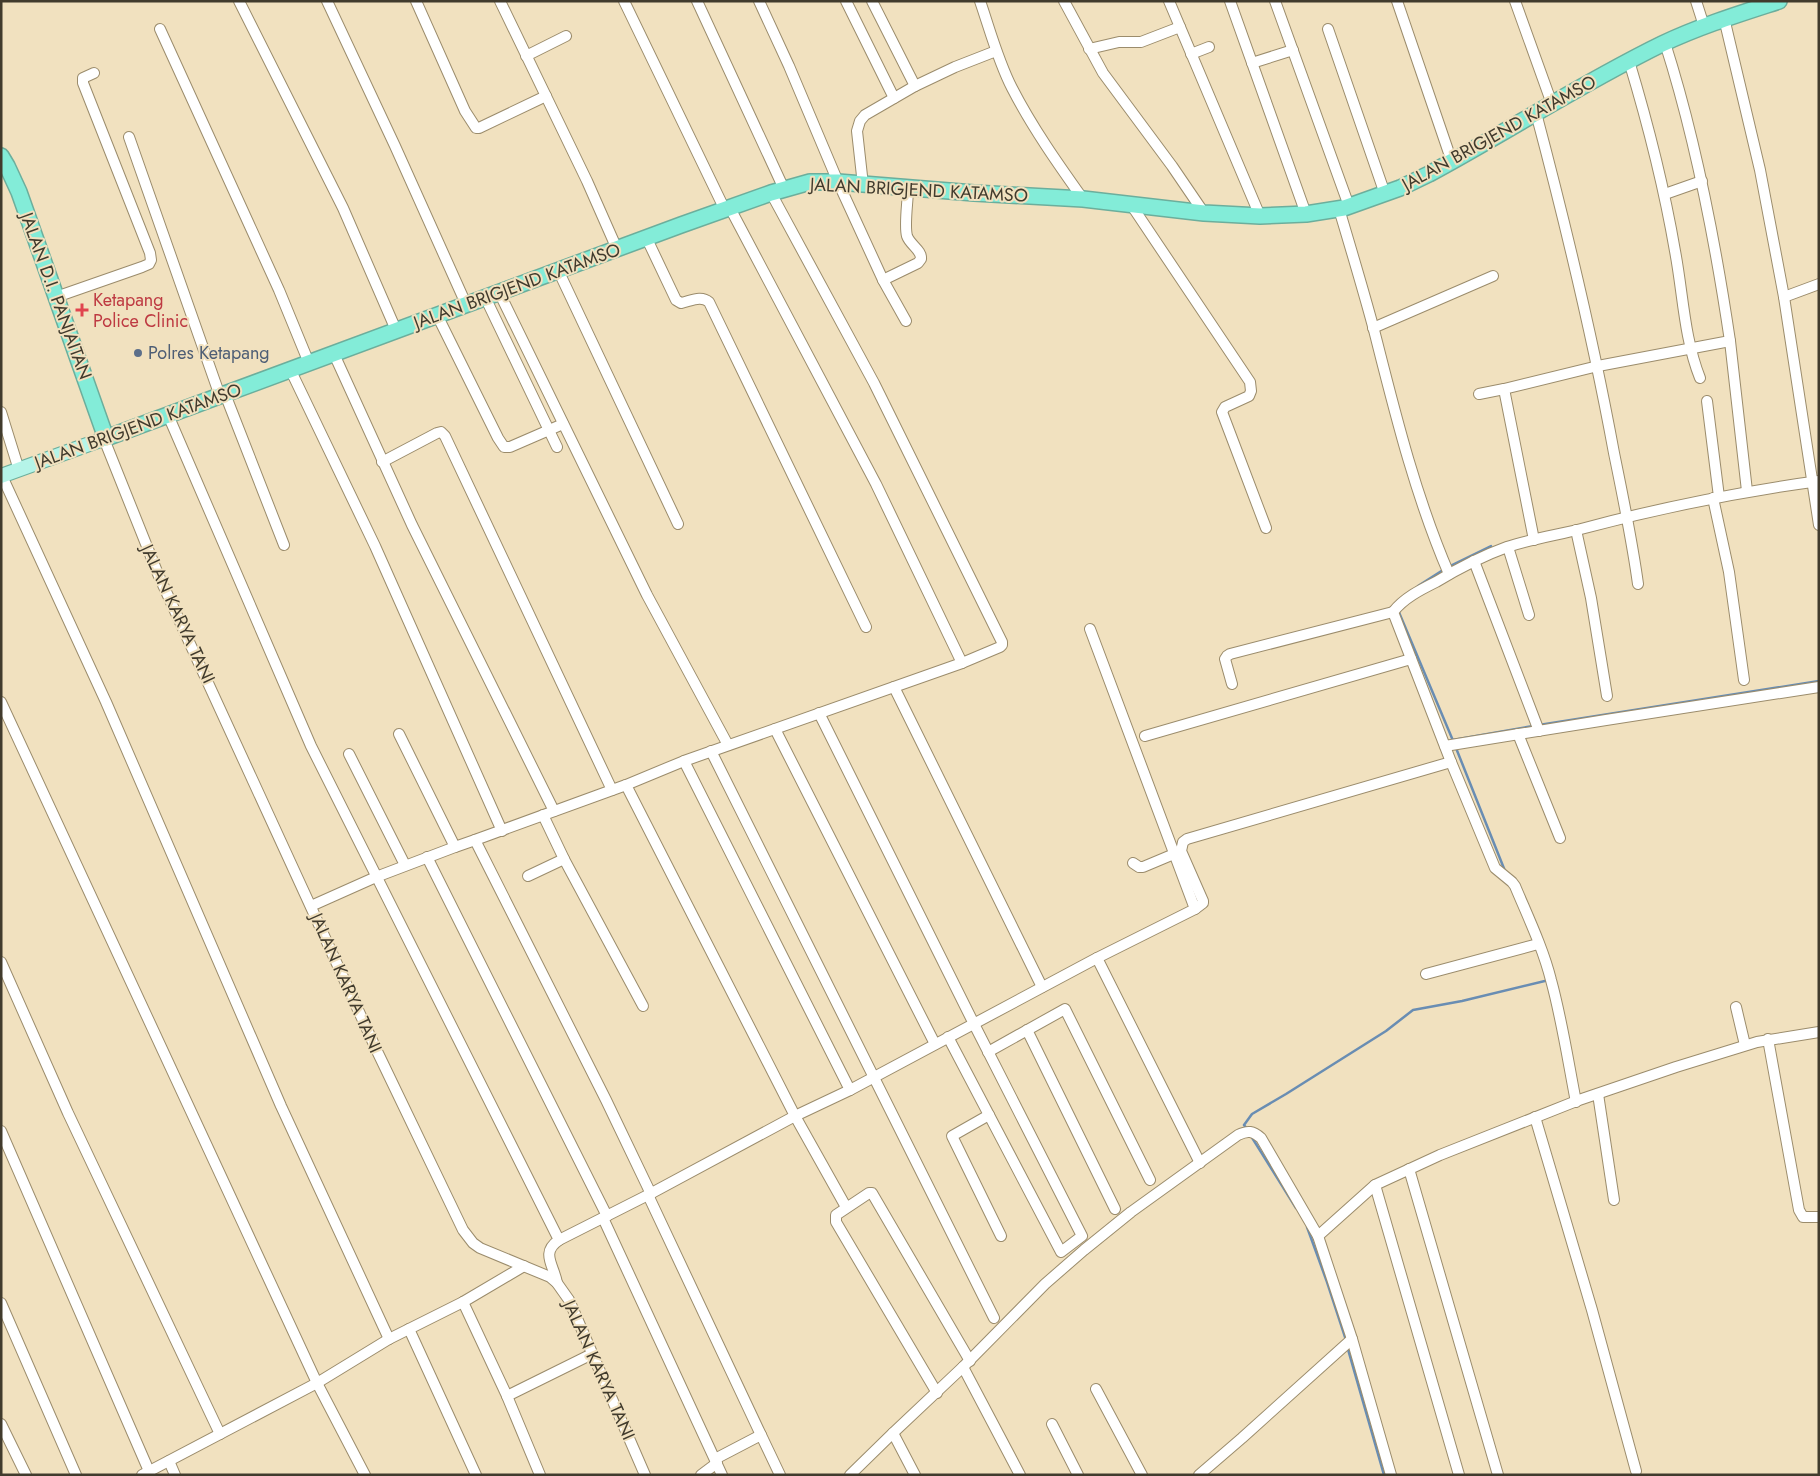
<svg xmlns="http://www.w3.org/2000/svg" width="1820" height="1476" font-family="Jost,sans-serif">
	<rect width="100%" height="100%" fill="#f1e1bf"/>
	<g fill="none" stroke-linecap="round" stroke-linejoin="round">
		<g stroke="#698db3" stroke-width="2.5">
			<polyline points="1450,566 1491,546"/>
			<polyline points="1418,586 1443,570"/>
			<polyline points="1398,610 1454,743"/>
			<polyline points="1539,725 1819,681"/>
			<polyline points="1453,740 1533,726"/>
			<polyline points="1456,748 1505,871"/>
			<polyline points="1247,1129 1244,1125 1252,1114 1286,1094 1386,1031 1413,1010 1462,1001 1549,980"/>
			<polyline points="1251,1136 1296,1208"/>
			<polyline points="1307,1227 1327,1282 1346,1340"/>
			<polyline points="1347,1346 1384,1475"/>
		</g>
		<g stroke="#9b8c6c" stroke-width="12">
			<g id="minor">
				<polyline points="239,1 343,208 396,330"/>
				<polyline points="327,1 395,146 466,304"/>
				<polyline points="416,1 465,111 476,128 479,128 546,96"/>
				<polyline points="500,1 587,181 617,249"/>
				<polyline points="624,1 725,210"/>
				<polyline points="697,1 784,189"/>
				<polyline points="759,1 789,66 838,182 883,280 906,321"/>
				<polyline points="846,1 894,98"/>
				<polyline points="872,1 915,86 955,67 996,51"/>
				<path d="M980,1C990,30 998,61 1012,88C1032,127 1058,164 1083,199"/>
				<polyline points="1064,1 1103,73 1172,166 1204,213"/>
				<polyline points="1169,1 1260,216"/>
				<polyline points="1230,1 1306,214"/>
				<polyline points="1275,1 1349,206"/>
				<polyline points="1397,1 1452,162"/>
				<polyline points="1515,1 1552,104"/>
				<polyline points="1696,1 1704,26"/>
				<polyline points="1724,18 1760,170 1784,297 1819,525"/>
				<polyline points="160,29 279,290 309,363"/>
				<polyline points="1328,29 1385,194"/>
				<polyline points="1089,49 1119,42 1141,42 1180,27"/>
				<polyline points="1191,54 1209,47"/>
				<polyline points="526,56 566,36"/>
				<path d="M1629,61C1648,124 1664,187 1675,251C1683,293 1684,338 1700,378"/>
				<polyline points="1252,63 1293,50"/>
				<path d="M1536,113C1566,226 1593,339 1614,453C1623,497 1632,540 1638,584"/>
				<polyline points="129,137 220,396"/>
				<polyline points="863,185 857,131 860,121 865,115 915,86"/>
				<polyline points="1665,194 1702,181"/>
				<polyline points="1132,206 1250,382 1251,391 1249,396 1225,407 1222,412 1266,528"/>
				<polyline points="730,208 876,484 962,663"/>
				<path d="M1339,209C1351,249 1363,289 1374,330C1395,413 1415,495 1449,574"/>
				<path d="M647,239L676,300L681,303C691,301 701,295 709,302L866,627"/>
				<polyline points="558,270 678,524"/>
				<path d="M883,280L918,263L921,259C922,250 910,245 907,236C904,225 908,201 908,189"/>
				<polyline points="499,292 647,595 728,745"/>
				<polyline points="56,297 142,267 149,264 151,260 150,253 83,83 83,78 94,73"/>
				<polyline points="485,297 557,447"/>
				<polyline points="1784,297 1819,284"/>
				<polyline points="437,315 498,438 504,447 510,447 563,424"/>
				<polyline points="1373,328 1493,276"/>
				<polyline points="1730,341 1747,491"/>
				<polyline points="334,354 412,525 554,811"/>
				<polyline points="290,369 375,546 502,831"/>
				<polyline points="225,394 284,545"/>
				<polyline points="1479,394 1504,389"/>
				<polyline points="1707,401 1719,497"/>
				<polyline points="1,412 19,470"/>
				<path d="M168,415L311,746L559,1240C540,1253 554,1265 557,1283"/>
				<polyline points="104,439 158,574 377,1051 463,1230 473,1243 480,1248 550,1277 557,1283 569,1300 645,1475"/>
				<polyline points="382,462 437,433 441,432 445,436 612,790"/>
				<polyline points="2,476 106,702 281,1106 389,1339"/>
				<polyline points="1713,498 1729,572 1744,680"/>
				<polyline points="1576,530 1591,598 1607,696"/>
				<path d="M1534,540L1504,389L1598,366L1730,341C1715,240 1696,140 1665,43"/>
				<polyline points="1508,547 1529,615"/>
				<polyline points="1474,561 1539,731"/>
				<polyline points="1232,684 1225,659 1227,656 1230,654 1393,612"/>
				<polyline points="894,687 1042,987"/>
				<polyline points="1,702 265,1271 317,1383 365,1475"/>
				<polyline points="819,713 974,1024 1082,1236 1061,1252 948,1037"/>
				<polyline points="775,729 935,1044"/>
				<polyline points="1518,734 1560,838"/>
				<polyline points="1145,736 1411,659"/>
				<polyline points="1445,746 1606,720 1819,687"/>
				<polyline points="711,751 994,1318"/>
				<polyline points="349,754 405,865"/>
				<polyline points="684,761 850,1090"/>
				<polyline points="626,785 795,1116 846,1207"/>
				<polyline points="543,815 564,859 643,1006"/>
				<polyline points="475,840 626,785 684,761 962,663 1000,647 1002,645 1002,642 874,383 771,193"/>
				<polyline points="455,847 475,840 606,1100 651,1194"/>
				<polyline points="427,857 607,1216"/>
				<polyline points="1133,863 1139,867 1143,867 1174,854"/>
				<polyline points="528,876 564,859"/>
				<polyline points="311,906 376,877 455,847 399,734"/>
				<polyline points="1195,909 1203,903 1203,901 1181,851 1183,842 1187,839 1451,762"/>
				<polyline points="1097,958 1200,1163"/>
				<polyline points="1,962 68,1113 220,1434"/>
				<polyline points="1426,974 1538,944"/>
				<polyline points="1736,1007 1745,1045"/>
				<polyline points="1027,1030 1115,1209"/>
				<polyline points="1768,1039 1799,1210 1803,1217 1819,1217"/>
				<polyline points="988,1052 1065,1009 1150,1180"/>
				<polyline points="1598,1094 1614,1200"/>
				<path d="M1576,1102C1568,1061 1562,1020 1551,980C1543,948 1528,917 1515,886L1512,882L1495,868L1451,762L1393,612C1404,598 1420,590 1436,582C1459,568 1482,556 1507,547C1531,539 1557,535 1581,529C1659,508 1738,492 1819,481"/>
				<polyline points="989,1115 952,1136 1001,1236"/>
				<polyline points="1535,1117 1592,1310 1636,1471"/>
				<polyline points="1,1131 149,1471"/>
				<polyline points="1409,1169 1498,1475"/>
				<polyline points="1375,1185 1459,1475"/>
				<polyline points="648,1195 761,1435"/>
				<polyline points="603,1218 722,1475"/>
				<polyline points="1318,1236 1375,1185 1440,1155 1579,1100 1676,1067 1757,1042 1819,1032"/>
				<polyline points="559,1240 648,1195 795,1116 850,1090 1097,958 1195,909 1090,629"/>
				<polyline points="463,1302 507,1396"/>
				<polyline points="1,1303 76,1475"/>
				<polyline points="409,1329 476,1475"/>
				<polyline points="963,1367 1020,1475"/>
				<polyline points="1096,1389 1142,1475"/>
				<polyline points="937,1393 836,1222 836,1215 869,1193 872,1193 970,1361"/>
				<polyline points="1,1424 26,1475"/>
				<polyline points="1052,1424 1078,1475"/>
				<polyline points="893,1433 915,1475"/>
				<polyline points="715,1459 761,1435 780,1475"/>
				<polyline points="169,1461 175,1475"/>
				<polyline points="142,1475 317,1383 389,1339 463,1302 524,1266"/>
				<polyline points="540,1475 507,1396 592,1354"/>
				<polyline points="701,1475 717,1463"/>
				<path d="M850,1475L893,1433L963,1367L1045,1284L1084,1250L1131,1212L1238,1135C1248,1130 1253,1131 1261,1138L1318,1236L1352,1339L1391,1475"/>
				<polyline points="1199,1475 1242,1438 1352,1339"/>
			</g>
		</g>
		<g stroke="#6cae9c" stroke-width="16">
			<polyline id="major" points="1,476 106,438"/>
		</g>
		<g stroke="#6cae9c" stroke-width="18">
			<path id="highway" d="M1,156L7,166L19,192L106,438L681,225L771,193L810,182H838L974,193L1083,199L1204,213L1260,216L1306,214L1344,208L1400,188L1429,174C1507,132 1582,83 1662,44C1700,26 1739,14 1779,1"/>
		</g>
		<use href="#minor" stroke="#fff" stroke-width="10"/>
		<use href="#major" stroke="#b5f4e8" stroke-width="14"/>
		<use href="#highway" stroke="#83ecd8" stroke-width="15"/>
	</g>
	<path fill="#e0444e" stroke="#f1e1bf" stroke-width="2" d="M79.5 302.5h5v5h5v5h-5v5h-5v-5h-5v-5h5z"/>
	<circle fill="#5c6f8a" stroke="#f1e1bf" stroke-width="2" cx="138" cy="353" r="5"/>
	<g text-anchor="middle" dominant-baseline="central" stroke-width="4" stroke-linejoin="round" paint-order="stroke">
		<g font-size="18" fill="#413b2d" stroke="#f1e1bf">
			<text transform="translate(1499 133) rotate(-29)">JALAN BRIGJEND KATAMSO</text>
			<text transform="translate(919 190) rotate(3)">JALAN BRIGJEND KATAMSO</text>
			<text transform="translate(517 286) rotate(-20)">JALAN BRIGJEND KATAMSO</text>
			<text transform="translate(56 296) rotate(70)">JALAN D.I. PANJAITAN</text>
			<text transform="translate(138 426) rotate(-20)">JALAN BRIGJEND KATAMSO</text>
			<text transform="translate(178 614) rotate(65)">JALAN KARYA TANI</text>
			<text transform="translate(346 983) rotate(66)">JALAN KARYA TANI</text>
			<text transform="translate(599 1370) rotate(66)">JALAN KARYA TANI</text>
		</g>
		<g font-size="18" fill="#be3a42" stroke="#f1e1bf" text-anchor="start">
			<text x="93" y="300">Ketapang<tspan x="93" dy="21">Police Clinic</tspan></text>
		</g>
		<g font-size="18" fill="#4e5e75" stroke="#f1e1bf" text-anchor="start">
			<text x="148" y="353">Polres Ketapang</text>
		</g>
	</g>
	<rect width="1820" height="1476" fill="none" stroke="#413b2d" stroke-width="5"/>
</svg>
